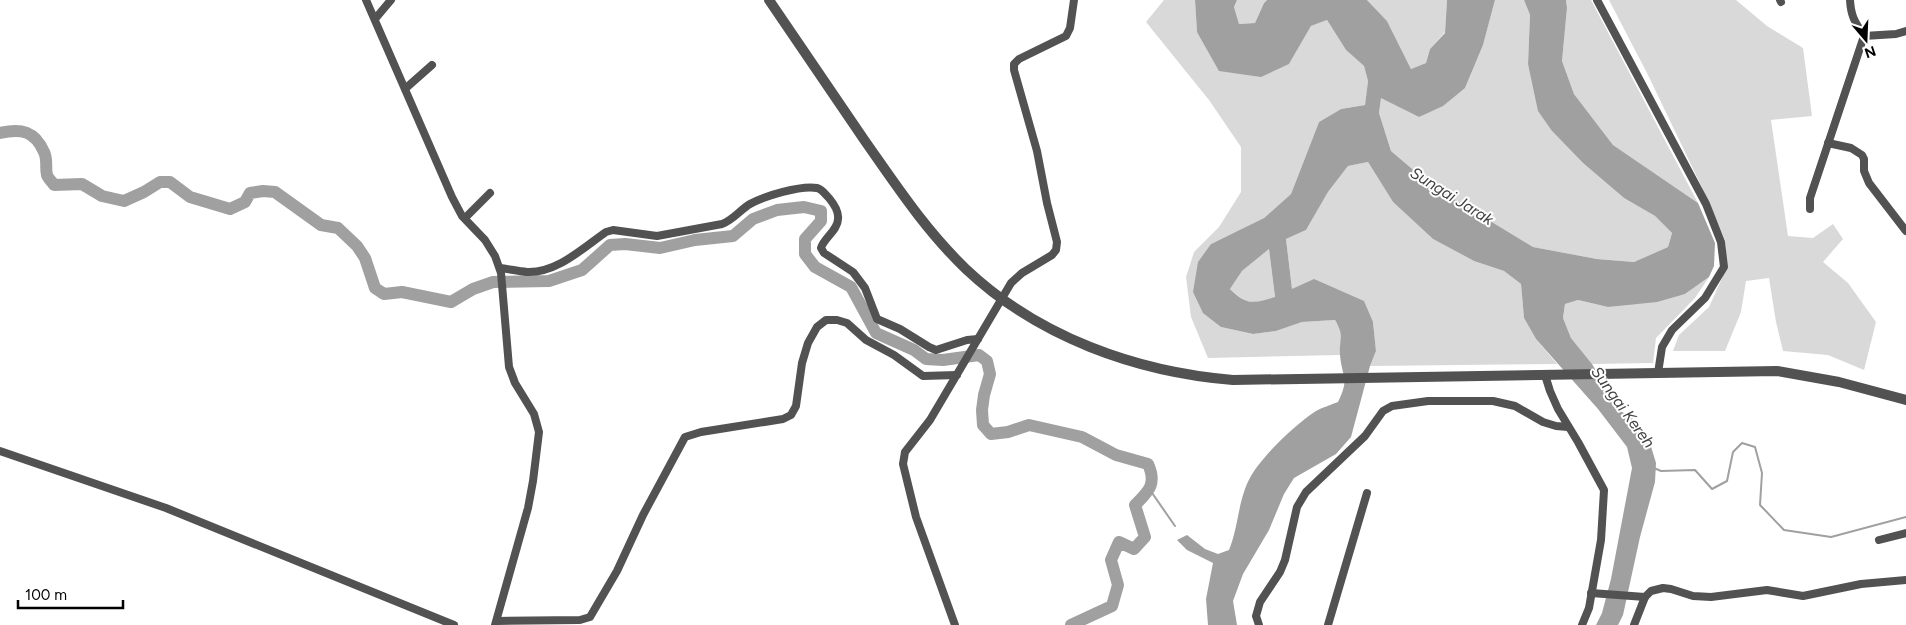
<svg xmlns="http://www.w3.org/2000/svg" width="1906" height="625" font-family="Figtree,sans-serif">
	<rect width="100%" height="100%" fill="#fff"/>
	<g fill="#d9d9d9">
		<polygon points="1164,0 1195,0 1197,32 1289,64 1311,26 1327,20 1346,50 1364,66 1368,81 1365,105 1341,109 1319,122 1291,194 1264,218 1211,244 1221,327 1253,334 1276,331 1302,322 1335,320 1342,332 1340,355 1208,358 1191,317 1186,277 1194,252 1219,227 1241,192 1241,147 1209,100 1146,22"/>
		<polygon points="1237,0 1267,0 1264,3 1255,23 1239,24 1234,7"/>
		<polygon points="1367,0 1447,0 1445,32 1430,49 1426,63 1411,69 1387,21"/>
		<polygon points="1495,0 1524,0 1530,15 1528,64 1552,131 1583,163 1624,198 1655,216 1672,233 1668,247 1634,262 1597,259 1533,247 1431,185 1391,151 1379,113 1381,97 1419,117 1465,88 1483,45"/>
		<polygon points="1566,0 1591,0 1698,203 1613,145 1574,94 1562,61 1567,8"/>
		<polygon points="1609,0 1736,0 1767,26 1803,48 1812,116 1771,120 1788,236 1813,238 1833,224 1843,239 1823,262 1848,283 1876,322 1864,370 1828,355 1783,351 1776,322 1769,278 1746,281 1741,312 1725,351 1673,351 1679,335 1709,307 1727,267 1725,240 1708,200 1648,75"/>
		<polygon points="1368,162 1393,202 1433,239 1474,261 1504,271 1521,284 1524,318 1536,339 1557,364 1370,366 1376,351 1373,322 1292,289 1286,239 1306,230 1328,192 1348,166"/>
		<path d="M1269,249L1275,298C1254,303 1247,306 1230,289L1242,271Z"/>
		<polygon points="1709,277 1695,298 1656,338 1653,363 1592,364 1571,338 1563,318 1565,304 1578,300 1608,307 1685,294"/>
	</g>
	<path fill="#a0a0a0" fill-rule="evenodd" d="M1195,0H1237L1234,7L1239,24L1255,23L1264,3L1267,0H1367L1387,21L1411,69L1426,63L1430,49L1445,33L1447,0H1495L1483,45L1465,88L1443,106L1419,117L1381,98L1379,113L1391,151L1431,185L1533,247L1597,259L1634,262L1668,247L1672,233L1655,216L1624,198L1583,163L1552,131L1538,111L1528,64L1530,15L1524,0H1566L1567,8L1562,61L1574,94L1613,145L1698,203L1715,243L1714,266L1709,277L1685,294L1657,302L1608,307L1578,300L1565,304L1563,318L1571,338L1592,364L1619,410L1635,420L1649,440L1656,463L1655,482L1640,537L1623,615L1618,625H1596L1602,613L1611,579L1632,468L1627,447L1598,409L1536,339L1524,318L1521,284L1504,271L1474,261L1433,239L1393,202L1368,162L1348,166L1328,192L1306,230L1286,239L1292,289L1314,279L1364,301L1373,322L1376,351L1370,366L1351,437L1336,454L1294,478L1284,494L1269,530L1243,574L1233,601L1237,625H1208L1206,599L1213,563L1187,550L1177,540L1187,535L1205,549L1218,554L1229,550C1239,526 1238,498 1251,476C1262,456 1297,423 1316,411C1323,407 1331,405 1338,402C1350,377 1342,378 1340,355C1339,337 1345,337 1335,320L1302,322L1276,331L1253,334L1221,327L1203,313L1193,292L1198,262L1211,244L1264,218L1291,194L1319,122L1341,109L1365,105L1368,81L1364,66L1346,50L1327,20L1311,26L1289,64L1261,77L1219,71L1197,32ZM1269,249L1275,297C1254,304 1246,305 1230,289L1242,271Z"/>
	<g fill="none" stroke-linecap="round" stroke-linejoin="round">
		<g stroke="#a0a0a0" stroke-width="2">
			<polyline points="1654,468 1661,471 1695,470 1712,489 1727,481 1733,452 1742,443 1755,447 1762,473 1760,505 1784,530 1831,537 1906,517"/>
			<polyline points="1150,490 1175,526"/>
		</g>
		<path stroke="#a0a0a0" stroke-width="12" d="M0,133C21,128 35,131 44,152C48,160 45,168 47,175C48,178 52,182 54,185L82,184L102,196L124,201L144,192L160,182H170L190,197L230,209L245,202L250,193L263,191L275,192L321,225L338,228L357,246L365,258L375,288L384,294L402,292L451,302L473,289L493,282L549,281L582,270L610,245L625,244L660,248L695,240L733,236L753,219L777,210L804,207L821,211V221L805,239V254L815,267L851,287L876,333L914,350L926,359L943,360L979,355L987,361L990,374L984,395L982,410L983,425L991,434L1008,432L1029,425L1082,437L1116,455L1148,464C1157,484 1149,491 1135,505L1145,537L1134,549L1119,542L1111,560L1118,585L1112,606L1071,625"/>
		<g stroke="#525252" stroke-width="8">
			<polyline points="366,0 452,197 462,216 485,240 495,256 501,273 509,367 515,383 534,414 539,432 533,481 528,508 495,625"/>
			<polyline points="1597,0 1706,204 1721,242 1724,267 1705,298 1672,330 1662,347 1658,373"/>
			<polyline points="1780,0 1781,2"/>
			<polyline points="375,19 391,0"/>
			<polyline points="1864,36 1896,34 1906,31"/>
			<polyline points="406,88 432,65"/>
			<polyline points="1828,143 1851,148 1862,155 1864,159 1864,171 1869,183 1906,231"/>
			<path d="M1810,209V198L1864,36C1855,22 1851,17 1850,0"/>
			<polyline points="465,218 490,193"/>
			<path d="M500,268C508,269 518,271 527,272C557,273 583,248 606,232L613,230L657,236L722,224C733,220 740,210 750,204C764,196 801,185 817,188C822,189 826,195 829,198C834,204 839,211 838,219C838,230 824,238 821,248L824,253L853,272L865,288L877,319L900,329L929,347L936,350L967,340L978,339"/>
			<polyline points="1545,375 1550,391 1558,409 1578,442 1604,490 1601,540 1589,608 1582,625"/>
			<polyline points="0,451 166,508 454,625"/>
			<polyline points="1879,540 1906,533"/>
			<polyline points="1591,593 1645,597"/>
			<polyline points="497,621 580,620 590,617 617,571 643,515 685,437 701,432 783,419 791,415 796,406 802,363 808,343 817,327 826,320 837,320 847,323 866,340 894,355 923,376 957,375"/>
			<polyline points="955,625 916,517 903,464 905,452 930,420 1011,283 1022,273 1052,255 1056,250 1057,242 1047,203 1037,151 1014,70 1014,64 1019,59 1066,36 1070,28 1074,0"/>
			<polyline points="1259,625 1256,616 1260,602 1280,572 1285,560 1297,507 1306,492 1365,436 1383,411 1392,406 1428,401 1493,401 1515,406 1543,422 1556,426 1568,427"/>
			<polyline points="1328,625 1367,493"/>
			<polyline points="1634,625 1645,597 1651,591 1663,588 1671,589 1693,596 1711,597 1767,590 1803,596 1861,584 1906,580"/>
		</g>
		<path stroke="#525252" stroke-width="10" d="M769,0C801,47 833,94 865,141C896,185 926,231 966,269C1038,337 1136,372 1233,380L1777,371L1839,382L1906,400"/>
	</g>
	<g text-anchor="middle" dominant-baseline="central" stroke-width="4" stroke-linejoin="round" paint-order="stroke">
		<g font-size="16" font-style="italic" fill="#414141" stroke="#fff">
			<text transform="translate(1452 196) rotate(32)">Sungai Jarak</text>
			<text transform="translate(1623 407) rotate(54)">Sungai Kereh</text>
		</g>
	</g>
	<g transform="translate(1866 40) rotate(161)" stroke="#ffffff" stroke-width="4" paint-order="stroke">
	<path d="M0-4L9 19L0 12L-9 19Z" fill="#000000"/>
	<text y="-8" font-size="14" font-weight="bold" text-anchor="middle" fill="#000000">N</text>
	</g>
	<path d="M18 600v8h105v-8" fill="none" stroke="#000000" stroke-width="2.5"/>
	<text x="25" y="600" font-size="15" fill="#000000" stroke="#ffffff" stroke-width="4" paint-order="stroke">100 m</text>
</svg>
